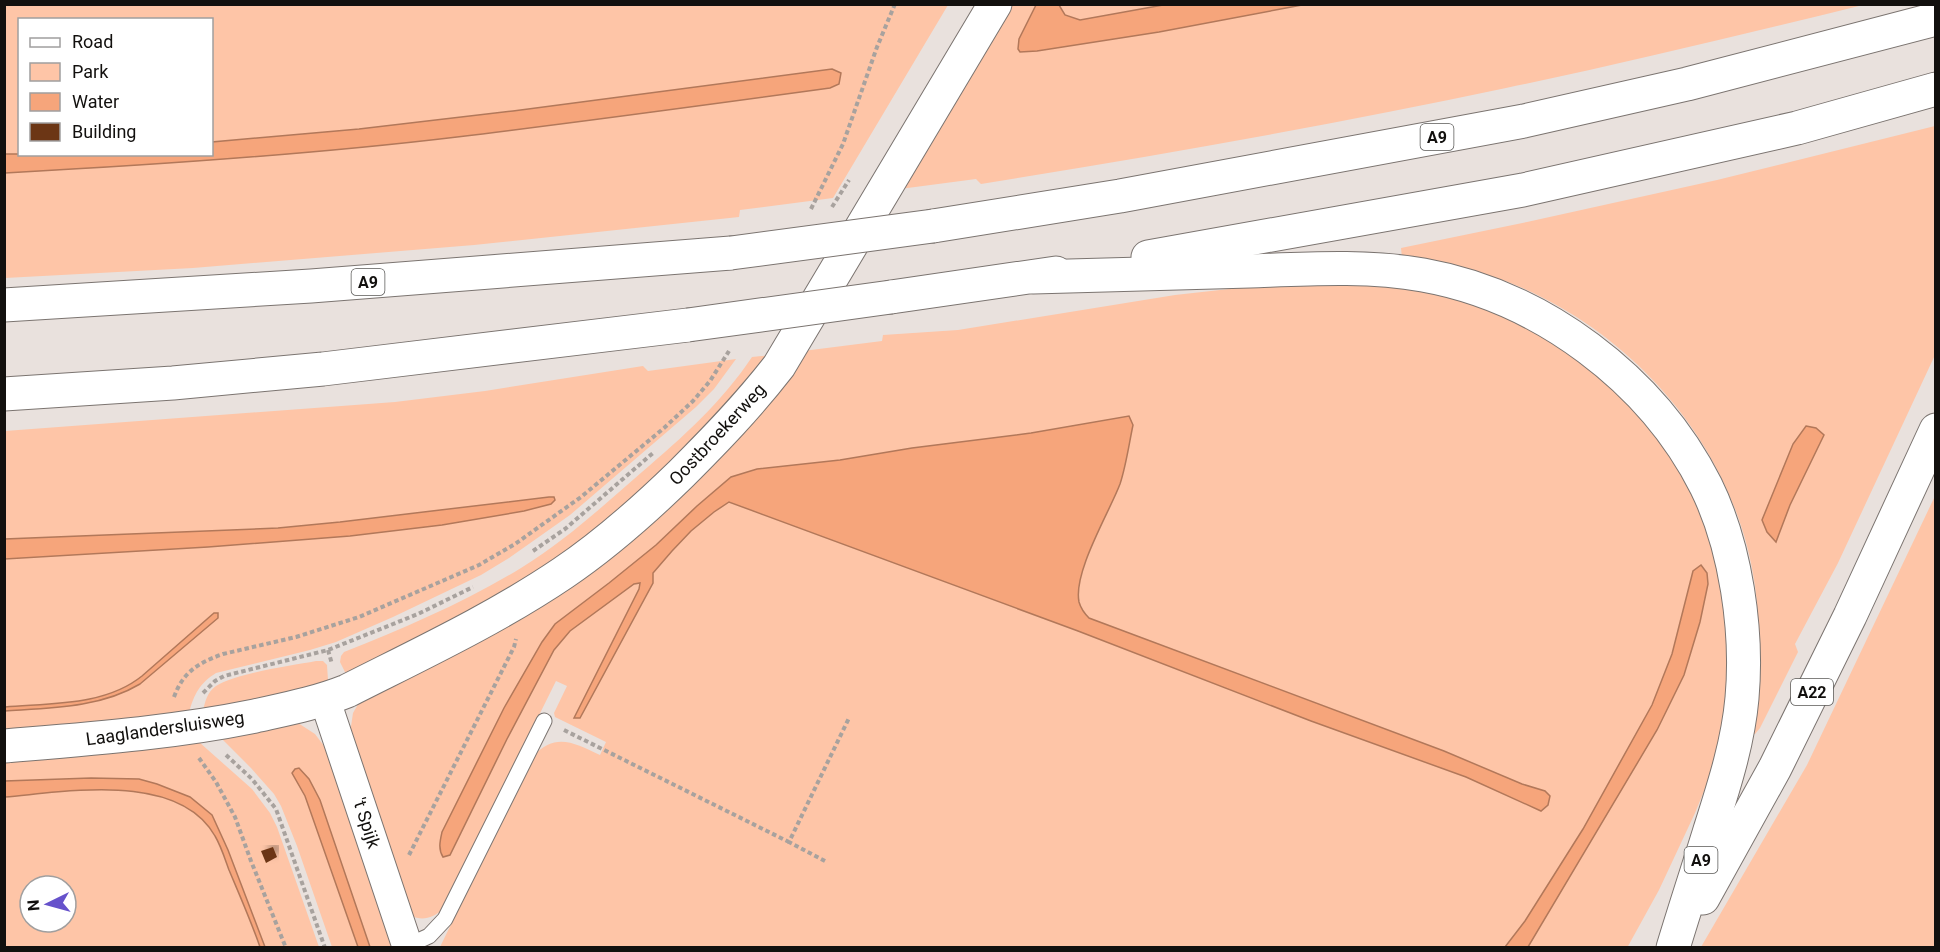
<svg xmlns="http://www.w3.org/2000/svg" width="1940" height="952" font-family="Roboto,sans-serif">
	<defs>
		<filter id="shadow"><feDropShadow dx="5.5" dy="-5.5" stdDeviation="3" flood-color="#0004"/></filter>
	</defs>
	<rect width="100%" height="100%" fill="#e9e1dd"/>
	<g fill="#fec5a7" fill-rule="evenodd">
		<path d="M4,5H948L833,198L740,210L739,217L474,245L193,268L5,278ZM20,20H212V154H20Z"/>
		<path d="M1009,5H1863C1745,34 1626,63 1506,88C1332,125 1156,156 981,184L976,179L900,189Z"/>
		<path d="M1935,126V355L1838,563L1795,644L1798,652L1760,728L1755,734H1750L1757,682L1760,677C1759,647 1759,616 1755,586C1736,449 1635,332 1508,282C1474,269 1438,264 1402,258L1401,248L1527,222L1717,180Z"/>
		<path d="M1284,283L1384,284L1467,299L1561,342L1625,394L1675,457L1713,536L1731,635L1725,715L1711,774L1695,813L1659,890L1627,948L440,947L533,756C556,732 574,743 600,755L606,742L555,717L554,713L567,686L556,681L443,909C433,918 423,921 411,916L350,733L353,713L361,699L464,646L803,351L882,341L883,335L958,330L1175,295Z"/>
		<path d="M773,355L627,507L534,577L350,673L345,672L340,662L341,656L344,652C405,628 465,602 521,568C565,541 603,506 642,472C683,437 722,402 752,357Z"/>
		<path d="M736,359L714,389L696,407L570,515L509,558L481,575L393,617L336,642L310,650L216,673C200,683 194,694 189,713L5,732V431L395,402L485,391L643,366L648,371Z"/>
		<polygon points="1935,496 1935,947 1701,947 1807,765"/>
		<path d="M316,661H323L327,665L328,680L325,682L229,709L203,711C205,702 207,692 216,686C236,673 290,666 316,661Z"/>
		<polygon points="298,723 315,734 327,750 395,947 332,947 297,846 281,806 274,794 251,768 223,740 222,736"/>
		<path d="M199,742L252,789L270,813L277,827L319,947L5,948V759ZM30,886H66V922H30Z"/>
	</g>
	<g fill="#f6a57b" stroke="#b2785a" stroke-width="1.5">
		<polygon points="1036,5 1059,5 1065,15 1080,20 1163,5 1302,5 1159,32 1037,51 1020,52 1018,49 1019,39"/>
		<path d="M832,69L841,73L839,84L830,88C706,105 581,122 457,137C307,155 155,165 5,173V154H212V142L359,129L513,111Z"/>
		<path d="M1129,416L1133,425C1129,444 1126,466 1120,484C1109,513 1073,572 1079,602C1081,609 1084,613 1089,618L1444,751L1522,784L1545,791L1550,796L1548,805L1541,811L1466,777L1311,721L1078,631L729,502L714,512L691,531L672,551L653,573V583L580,718H574L639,589L640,583L634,584L570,631L554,650L507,739L450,855L443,857C438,849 440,841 442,832L504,708L542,642L555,624L609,583L656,545L697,506L731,477L757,469L840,460L912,448L1031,433Z"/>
		<polygon points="1806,426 1816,428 1824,435 1790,505 1776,542 1767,532 1762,520 1793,444"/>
		<polygon points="549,497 554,497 555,500 551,504 524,511 442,525 350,536 208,547 5,559 5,539 278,528 340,522"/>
		<polygon points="1701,565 1707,573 1708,584 1700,622 1684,675 1657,730 1528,947 1505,947 1525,921 1583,829 1652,705 1672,654 1693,571"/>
		<path d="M214,613H218V618L140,684C100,708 50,708 5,711V707C50,703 105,706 142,676Z"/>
		<polygon points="295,769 299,768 309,779 320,800 370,947 358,947 305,796 292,773"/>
		<path d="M91,778L139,779L157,784L190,797L212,815L228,850L265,947H260C251,921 240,896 229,870C225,859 221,846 215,836C178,771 66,792 5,797V781Z"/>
	</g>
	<polygon fill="#6c3615" filter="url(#shadow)" points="273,847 277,857 266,863 261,851"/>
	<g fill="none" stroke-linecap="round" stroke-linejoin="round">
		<g stroke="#7b7470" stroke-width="17">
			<polyline id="lane" points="407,946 429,936 445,919 544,721"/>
		</g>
		<g stroke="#7b7470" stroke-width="32">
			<polyline id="street" points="325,700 408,948"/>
		</g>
		<g stroke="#7b7470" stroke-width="35">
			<path id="secondary" d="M4,746C88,739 172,733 255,716C286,709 317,703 347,691C420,654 495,619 563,573C606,544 644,510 681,474C716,439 748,406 779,366L995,4"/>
		</g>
		<g stroke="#7b7470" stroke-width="35">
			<g id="highway">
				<polyline points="933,226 1120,196 1524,121 1687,84 1936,19"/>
				<polyline points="1148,257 1523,190 1797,128 1936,89"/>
				<path d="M1033,277C1106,275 1178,273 1250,271C1306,269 1367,265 1423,275C1541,296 1652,379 1706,486C1736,547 1748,631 1742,698C1738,743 1724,786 1710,830C1698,869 1685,908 1673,948"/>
				<polyline points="891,297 1056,273"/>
				<polyline points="4,305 311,286 731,253"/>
				<polyline points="4,394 173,383 323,369 688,325"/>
				<polyline points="1703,898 1775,768 1850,616 1936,430"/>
			</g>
		</g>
		<g stroke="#a8a29e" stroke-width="4" stroke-dasharray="4.5 3" stroke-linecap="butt">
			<polyline points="832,207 849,180"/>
			<polyline points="811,209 843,144 877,47 895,4"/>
			<polyline points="533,551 565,529 653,453"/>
			<polyline points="328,650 332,664"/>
			<polyline points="203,693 215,681 224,676 328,650 418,614 473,587"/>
			<path d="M174,697C183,672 198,663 223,654L296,637L359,617L479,565L515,544L581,497L664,428L693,401L710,381L729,351"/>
			<polyline points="564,730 789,842"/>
			<polyline points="226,755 252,779 276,809 325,948"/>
			<polyline points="199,758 216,782 235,817 251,861 286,948"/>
			<polyline points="409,855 514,647 516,639"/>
			<polyline points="825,861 789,842 849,718"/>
		</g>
		<use href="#lane" stroke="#fff" stroke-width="15"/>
		<use href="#street" stroke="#fff" stroke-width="30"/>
		<use href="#secondary" stroke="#fff" stroke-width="33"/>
		<use href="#highway" stroke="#fff" stroke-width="33"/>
		<g stroke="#7b7470" stroke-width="35" stroke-linecap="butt">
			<g id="highway-bridge">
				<polyline points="731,253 933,226"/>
				<polyline points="688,325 891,297"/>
			</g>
		</g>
		<use href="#highway-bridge" stroke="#fff" stroke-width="33"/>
	</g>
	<g text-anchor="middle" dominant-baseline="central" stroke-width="6" stroke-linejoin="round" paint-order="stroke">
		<g fill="#fff" stroke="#595856" stroke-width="1.5">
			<rect x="1420.5" y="124" width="33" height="26" rx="4.5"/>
			<rect x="351.5" y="269" width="33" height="26" rx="4.5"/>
			<rect x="1791" y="679" width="42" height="26" rx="4.5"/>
			<rect x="1684.5" y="847" width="33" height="26" rx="4.5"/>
		</g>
		<g font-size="16" font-weight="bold" fill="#12100e">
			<text x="1437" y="137">A9</text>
			<text x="368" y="282">A9</text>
			<text x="1812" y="692">A22</text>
			<text x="1701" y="860">A9</text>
		</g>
		<g font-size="18" fill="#12100e" stroke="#fff">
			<text transform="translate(717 434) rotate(-47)">Oostbroekerweg</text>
			<text transform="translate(165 728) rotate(-8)">Laaglandersluisweg</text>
			<text transform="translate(367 823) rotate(72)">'t Spijk</text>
		</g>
	</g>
	<rect width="1940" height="952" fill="none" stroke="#12100e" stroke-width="12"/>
	<rect x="18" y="18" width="195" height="138" fill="#ffffff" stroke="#a09f9f" stroke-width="1.5"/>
	<rect x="30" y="38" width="30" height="9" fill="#ffffff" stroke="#a09f9f" stroke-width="1.5"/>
	<text x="72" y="48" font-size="18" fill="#12100e">Road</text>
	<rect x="30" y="63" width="30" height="18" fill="#fec5a7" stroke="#a09f9f" stroke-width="1.5"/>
	<text x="72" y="78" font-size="18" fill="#12100e">Park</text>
	<rect x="30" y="93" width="30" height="18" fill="#f6a57b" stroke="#a09f9f" stroke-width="1.5"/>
	<text x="72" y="108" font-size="18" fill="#12100e">Water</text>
	<rect x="30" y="123" width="30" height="18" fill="#6c3615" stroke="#a09f9f" stroke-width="1.5"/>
	<text x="72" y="138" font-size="18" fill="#12100e">Building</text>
	<g transform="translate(48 904) rotate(265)"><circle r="28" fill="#ffffff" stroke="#a09f9f" stroke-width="1.5"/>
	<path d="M0-4.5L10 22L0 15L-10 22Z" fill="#6652cb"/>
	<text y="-9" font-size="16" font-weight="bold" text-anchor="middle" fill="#12100e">N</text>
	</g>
</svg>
